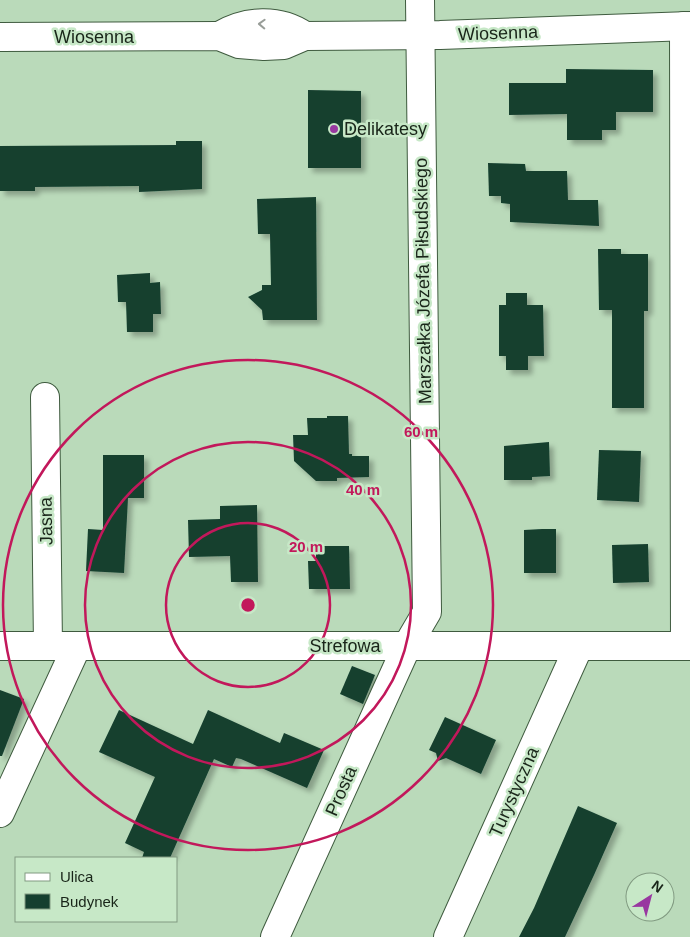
<svg xmlns="http://www.w3.org/2000/svg" width="690" height="937" font-family="Arial,sans-serif">
	<defs>
		<filter id="shadow"><feDropShadow dx="4.5" dy="4.5" stdDeviation="2.5" flood-color="#0004"/></filter>
	</defs>
	<rect width="100%" height="100%" fill="#badaba"/>
	<g fill="#153f2f" filter="url(#shadow)">
		<polygon points="566,69 653,70 653,112 616,112 616,130 602,130 602,140 567,140 567,114 509,115 509,83 566,83"/>
		<polygon points="308,90 361,91 361,168 308,168"/>
		<polygon points="176,141 202,141 202,189 139,192 139,186 35,187 35,191 0,191 0,146 176,145"/>
		<polygon points="488,163 525,164 526,171 567,171 568,200 598,200 599,226 510,222 510,204 501,203 501,196 489,196"/>
		<polygon points="316,197 317,320 263,320 262,310 248,297 262,290 262,285 271,285 270,234 258,234 257,199"/>
		<polygon points="598,249 621,249 621,254 648,254 648,311 644,311 644,408 612,408 612,310 599,310"/>
		<polygon points="150,273 150,283 160,282 161,314 153,314 153,332 127,332 126,302 118,302 117,275"/>
		<polygon points="506,293 527,293 527,305 543,305 544,356 528,356 528,370 506,370 506,356 499,356 499,305 506,305"/>
		<polygon points="327,416 348,416 349,454 352,454 352,456 369,456 369,477 337,478 337,481 316,481 294,461 293,435 308,435 307,418 327,418"/>
		<polygon points="549,442 550,476 532,477 532,480 504,480 504,446"/>
		<polygon points="599,450 641,451 639,502 597,500"/>
		<polygon points="103,455 144,455 144,498 128,498 124,573 86,571 88,529 103,530"/>
		<polygon points="257,505 258,582 231,582 230,556 189,557 188,520 220,519 220,506"/>
		<polygon points="542,529 556,529 556,573 524,573 524,530"/>
		<polygon points="648,544 649,582 613,583 612,545"/>
		<polygon points="316,546 349,546 350,589 309,589 308,561 316,561"/>
		<polygon points="352,666 375,675 363,704 340,694"/>
		<polygon points="0,690 24,699 2,756 0,756"/>
		<polygon points="119,710 193,744 208,710 280,743 284,733 324,750 307,788 241,759 236,758 232,767 214,759 170,858 142,858 144,852 125,843 155,777 99,752"/>
		<polygon points="445,717 496,740 481,774 446,758 438,761 436,753 429,750"/>
		<polygon points="578,806 617,823 594,875 565,937 519,937 534,908"/>
	</g>
	<g fill="none" stroke-linecap="round" stroke-linejoin="round">
		<g stroke="#3f5b3f" stroke-width="30">
			<g id="minor">
				<polyline points="684,26 685,646"/>
				<path d="M219,36C246,20 279,18 305,36"/>
				<polyline points="0,37 219,36 239,44 264,46 284,45 305,36 440,35 690,26"/>
				<polyline points="45,397 48,646"/>
				<polyline points="0,646 690,646"/>
				<polyline points="0,813 77,646"/>
				<polyline points="275,937 407,646 427,612 420,0"/>
				<polyline points="448,937 579,646"/>
			</g>
		</g>
		<use href="#minor" stroke="#fff" stroke-width="28"/>
	</g>
	<defs><path id="oneway-chevron" d="M-2-3.5L2.5 0L-2 3.5" fill="none" stroke-width="1.6" stroke-linecap="round" stroke-linejoin="round" transform="scale(1.25)"/></defs>
	<use stroke="#989d98" href="#oneway-chevron" transform="translate(262 24) rotate(-178)"/>
	<g fill="none" stroke="#c2185b" stroke-width="2.5">
		<circle cx="248" cy="605" r="82"/>
		<circle cx="248" cy="605" r="163"/>
		<circle cx="248" cy="605" r="245"/>
	</g>
	<circle fill="#9838a0" stroke="#c7e8c7" stroke-width="2" cx="334" cy="129" r="5"/>
	<g text-anchor="middle" dominant-baseline="central" stroke-width="5" stroke-linejoin="round" paint-order="stroke">
		<g font-size="18" fill="#192519" stroke="#c7e8c7">
			<text transform="translate(498 33) rotate(-2)">Wiosenna</text>
			<text x="94" y="37">Wiosenna</text>
			<text transform="translate(423 281) rotate(-91)">Marszałka Józefa Piłsudskiego</text>
			<text transform="translate(46 521) rotate(-91)">Jasna</text>
			<text x="345" y="646">Strefowa</text>
			<text transform="translate(341 791) rotate(-66)">Prosta</text>
			<text transform="translate(514 792) rotate(-66)">Turystyczna</text>
		</g>
		<g font-size="18" fill="#192519" stroke="#c7e8c7" text-anchor="start">
			<text x="344" y="129">Delikatesy</text>
		</g>
	</g>
	<circle cx="248" cy="605" r="8" fill="#c2185b" stroke="#c7e8c7" stroke-width="2.5"/>
	<g font-size="15" text-anchor="middle" font-weight="bold" fill="#c2185b" stroke="#c7e8c7" stroke-width="5" stroke-linejoin="round" paint-order="stroke">
		<text x="421" y="437">60 m</text>
		<text x="363" y="495">40 m</text>
		<text x="306" y="552">20 m</text>
	</g>
	<rect x="15" y="857" width="162" height="65" fill="#c7e8c7" stroke="#819a81"/>
	<rect x="25" y="873" width="25" height="8" fill="#ffffff" stroke="#819a81"/>
	<text x="60" y="882" font-size="15" fill="#192519">Ulica</text>
	<rect x="25" y="894" width="25" height="15" fill="#153f2f" stroke="#819a81"/>
	<text x="60" y="907" font-size="15" fill="#192519">Budynek</text>
	<g transform="translate(650 897) rotate(36)"><circle r="24" fill="#c7e8c7" stroke="#819a81"/>
	<path d="M0-4L9 19L0 12L-9 19Z" fill="#9838a0"/>
	<text y="-8" font-size="14" font-weight="bold" text-anchor="middle" fill="#192519">N</text>
	</g>
</svg>
